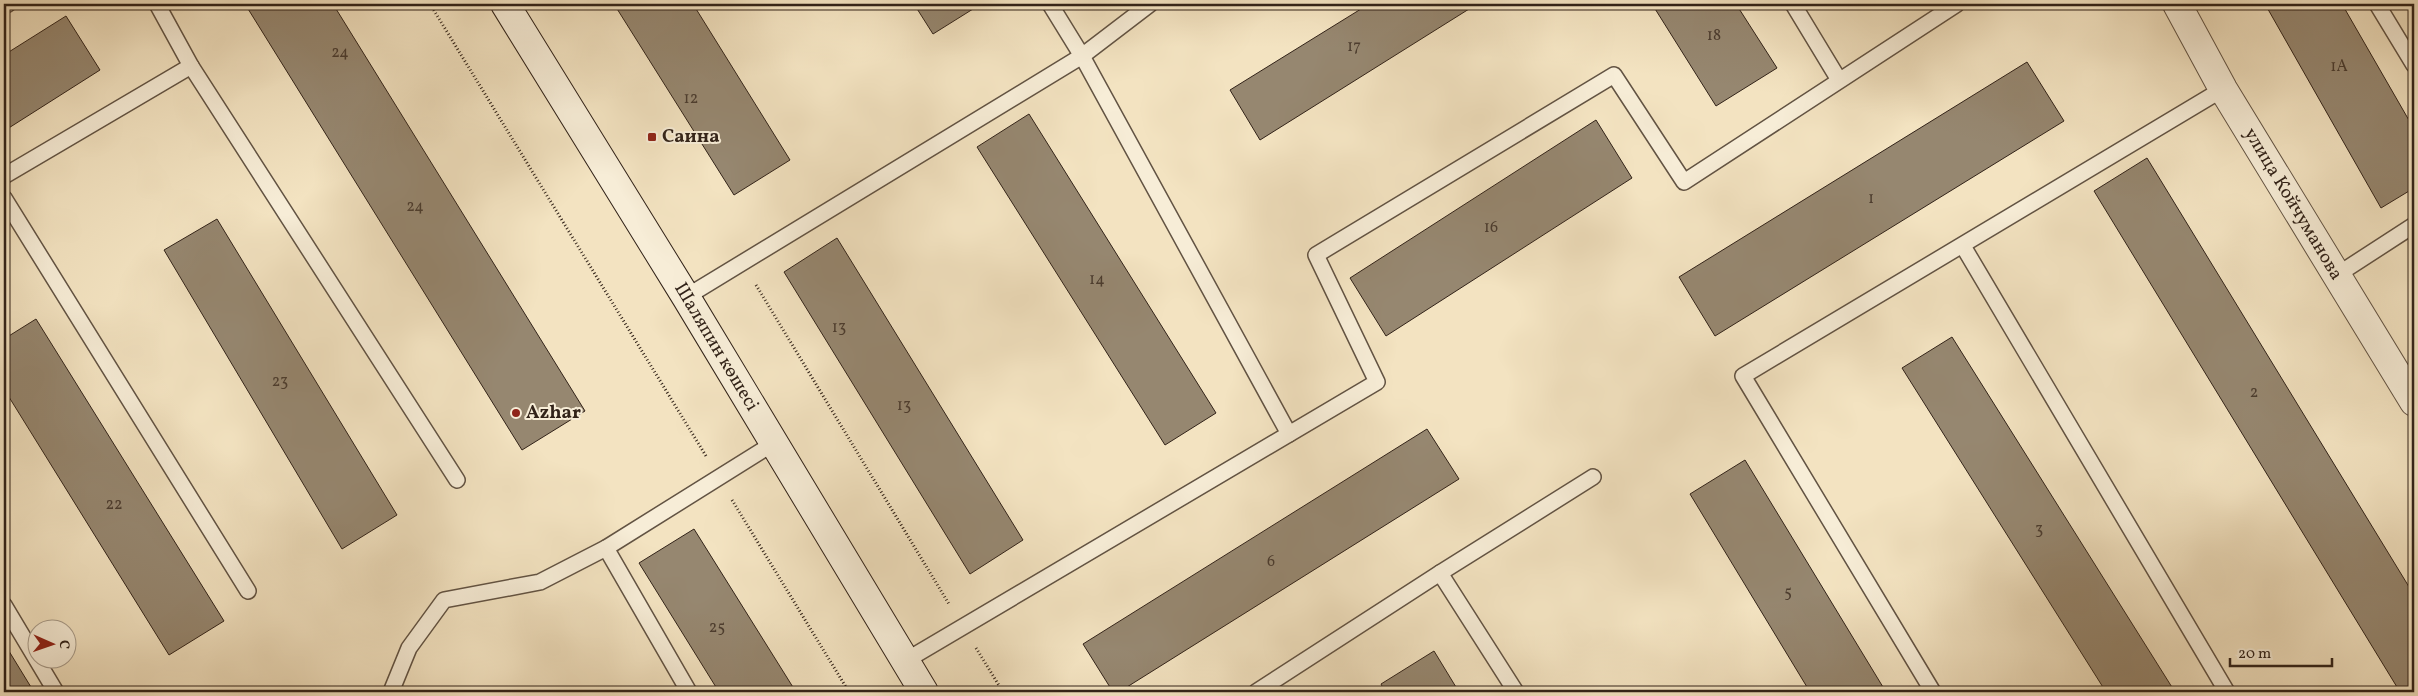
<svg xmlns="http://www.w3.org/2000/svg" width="2418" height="696" font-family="Vollkorn,serif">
	<rect width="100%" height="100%" fill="#f3e3c1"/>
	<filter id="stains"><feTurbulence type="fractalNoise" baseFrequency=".004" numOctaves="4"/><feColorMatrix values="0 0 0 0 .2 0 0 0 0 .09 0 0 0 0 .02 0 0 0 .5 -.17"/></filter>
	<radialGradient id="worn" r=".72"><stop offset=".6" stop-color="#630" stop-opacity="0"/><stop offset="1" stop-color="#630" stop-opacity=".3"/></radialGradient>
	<g fill="#968770" stroke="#322319">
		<polygon points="245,4 333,4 585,411 522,450"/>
		<polygon points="614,4 693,4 790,160 734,195"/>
		<polygon points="914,4 981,4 933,34"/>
		<polygon points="1369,4 1477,4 1260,140 1230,90"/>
		<polygon points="1652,4 1736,4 1777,68 1716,106"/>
		<polygon points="2265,4 2342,4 2414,129 2414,188 2381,208"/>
		<polygon points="66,16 100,70 4,131 4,55"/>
		<polygon points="2027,62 2064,121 1715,336 1679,277"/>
		<polygon points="1029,114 1216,413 1165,445 977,147"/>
		<polygon points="1596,120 1632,178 1386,336 1350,278"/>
		<polygon points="2147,158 2414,595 2414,692 2400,692 2094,191"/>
		<polygon points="217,219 397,515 342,549 164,250"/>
		<polygon points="837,238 1023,540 970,574 784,272"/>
		<polygon points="36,319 224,621 169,655 4,389 4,339"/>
		<polygon points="1952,337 2175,692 2106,692 1902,368"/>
		<polygon points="1427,429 1459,479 1119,692 1113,692 1083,644"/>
		<polygon points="1745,460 1886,692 1810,692 1690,494"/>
		<polygon points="694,529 796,692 719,692 639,563"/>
		<polygon points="4,643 34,692 4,692"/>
		<polygon points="1434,651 1459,692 1385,692 1381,684"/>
	</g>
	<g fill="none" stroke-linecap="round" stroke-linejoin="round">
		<g stroke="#625343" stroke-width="18">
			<g id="lane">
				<polyline points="1050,4 1082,56 1289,434"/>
				<polyline points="1793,4 1839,80"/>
				<polyline points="2377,4 2414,65"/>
				<polyline points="4,6 8,4"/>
				<polyline points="191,66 457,480"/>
				<polyline points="4,176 191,66 157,4"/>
				<polyline points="4,198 248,591"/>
				<polyline points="1963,246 2227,692"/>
				<polyline points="2337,275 2414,225"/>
				<polyline points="686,297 1082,56 1150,4"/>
				<polyline points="606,548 689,692"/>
				<polyline points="1440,573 1516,692"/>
				<polyline points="4,605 56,692"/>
				<polyline points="905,661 1377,382 1316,255 1614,75 1684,182 1957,4"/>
				<polyline points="391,692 409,648 444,600 540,582 606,548 774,443"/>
				<polyline points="1256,692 1440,573 1593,477"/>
				<polyline points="1933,692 1743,376 2223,89"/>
			</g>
		</g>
		<g stroke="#625343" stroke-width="30">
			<polyline id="street" points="2177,4 2223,89 2414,402"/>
		</g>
		<g stroke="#322319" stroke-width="30">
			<polyline id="secondary" points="505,4 686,297 924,692"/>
		</g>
		<g stroke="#322319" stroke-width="3" stroke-dasharray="1 2.5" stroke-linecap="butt">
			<polyline points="430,4 706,456"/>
			<polyline points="756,285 949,604"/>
			<polyline points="732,500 849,692"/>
			<polyline points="976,648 1003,692"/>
		</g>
		<use href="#lane" stroke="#f7edd7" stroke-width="15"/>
		<use href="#street" stroke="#f7edd7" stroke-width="28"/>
		<use href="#secondary" stroke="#f7edd7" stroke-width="28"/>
	</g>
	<g fill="#8f2418" stroke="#f7edd7" stroke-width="2">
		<rect x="647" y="132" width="10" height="10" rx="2.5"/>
		<circle cx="516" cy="413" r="5"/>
	</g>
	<g text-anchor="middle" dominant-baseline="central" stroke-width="4" stroke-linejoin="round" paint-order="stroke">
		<g font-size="16" fill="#4b3c2f">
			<text x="1714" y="36">18</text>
			<text x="1354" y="47">17</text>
			<text x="340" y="53">24</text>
			<text x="2339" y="67">1А</text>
			<text x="691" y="99">12</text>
			<text x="1871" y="199">1</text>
			<text x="415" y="207">24</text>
			<text x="1491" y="228">16</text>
			<text x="1097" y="280">14</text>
			<text x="839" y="328">13</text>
			<text x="280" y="382">23</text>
			<text x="2254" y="393">2</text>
			<text x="904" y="406">13</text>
			<text x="114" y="505">22</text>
			<text x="2039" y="530">3</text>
			<text x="1271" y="562">6</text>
			<text x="1788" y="593">5</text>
			<text x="717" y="628">25</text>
		</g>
		<g font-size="19" font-weight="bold" fill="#322319" stroke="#f7edd7" text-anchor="start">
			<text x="662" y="137">Саина</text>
			<text x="526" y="413">Azhar</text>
		</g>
		<g font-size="19" fill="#322319" stroke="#f7edd7">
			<text transform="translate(2293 204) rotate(59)">улица Койчуманова</text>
			<text transform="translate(716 347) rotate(59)">Шаляпин көшесі</text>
		</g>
	</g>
	<rect width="2418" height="696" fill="none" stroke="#f3e3c1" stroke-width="20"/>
	<rect x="5" y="5" width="2408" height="686" fill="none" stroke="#322319" stroke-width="2.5"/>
	<rect x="10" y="10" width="2398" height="676" fill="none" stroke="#322319"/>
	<g transform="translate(52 644) rotate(92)"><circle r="24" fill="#f7edd7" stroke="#a89c8b"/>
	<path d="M0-4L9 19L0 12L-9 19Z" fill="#8f2418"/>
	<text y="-8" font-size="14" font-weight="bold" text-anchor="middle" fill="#322319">С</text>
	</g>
	<path d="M2230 658v8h102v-8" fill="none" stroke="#322319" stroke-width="2.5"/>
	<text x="2238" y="658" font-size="15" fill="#322319" stroke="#f7edd7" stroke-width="4" paint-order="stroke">20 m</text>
	<rect width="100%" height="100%" filter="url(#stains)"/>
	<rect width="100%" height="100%" fill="url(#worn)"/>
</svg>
